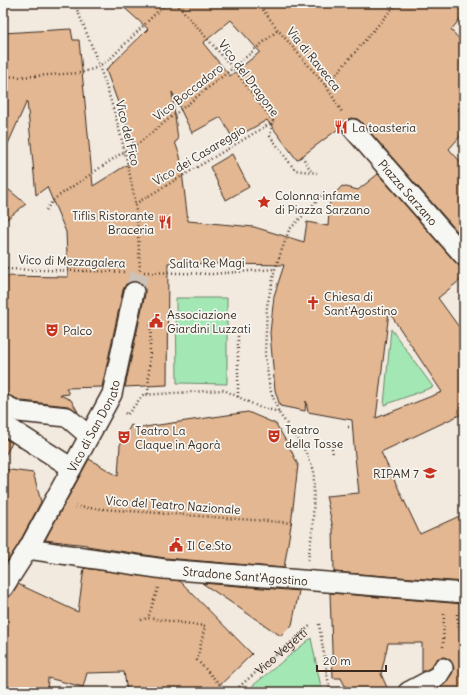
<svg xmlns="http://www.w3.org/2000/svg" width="467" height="695" font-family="Delius,sans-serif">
	<rect width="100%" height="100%" fill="#f2e9df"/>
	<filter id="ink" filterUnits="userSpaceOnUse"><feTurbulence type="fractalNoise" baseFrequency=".025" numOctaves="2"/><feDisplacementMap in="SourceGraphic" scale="8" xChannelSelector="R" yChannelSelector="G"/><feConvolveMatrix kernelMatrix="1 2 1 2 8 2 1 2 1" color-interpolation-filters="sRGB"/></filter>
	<g filter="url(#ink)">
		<g fill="#a2e7b4" stroke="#6e8869">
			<polygon points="176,298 227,298 227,384 177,383"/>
			<polygon points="391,329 433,387 384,405"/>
			<polygon points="311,638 322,692 245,692"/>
		</g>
		<g fill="#e2b792" stroke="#3b2a1e" fill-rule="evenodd">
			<path d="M119,3H464V14L451,30L464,44V103L458,110L464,116V132L449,149L464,166V239L361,122L357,119L351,118L346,120L342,126L297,160L267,120L233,139L221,117L192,133L172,92L178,140L175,142L180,156L188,221L254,227L304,242L307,222L328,226L330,199L342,186L358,190L378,174L456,263L460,266L464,267V277L438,298L464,334V413L381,452L420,534L464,514V582L334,572L333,528L326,496L359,493L354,447L352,420L308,412L306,401L305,411L280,406L275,390L270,333L274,296L284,265L168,263L167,385L125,387L145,294V289L142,284L136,281H131L126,284L123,290L102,387L66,388L69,394L60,395L71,400L78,412L68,406L22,401L3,393V276L68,277L66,232L47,187L36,195L27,101L3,155V33L71,29L73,40H79L93,186L133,161L132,154L136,151L106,70L148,29ZM231,20L260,52L230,76L203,43ZM389,312L442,392L376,418Z"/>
			<polygon points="232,154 249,187 226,200 210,167"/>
			<polygon points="3,185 26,204 3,222"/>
			<polygon points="248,412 276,424 290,448 298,465 291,525 284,568 165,558 87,546 87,545 45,540 89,459 118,476 120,445 131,425 138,428"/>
			<polygon points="3,437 12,443 3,459"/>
			<polygon points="3,469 33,473 35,479 41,502 18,545 3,568"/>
			<polygon points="84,568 180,581 252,654 213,692 127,692 124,672 87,673 83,687 48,678 47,692 3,692 3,677 6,663 3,662 3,599 8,598 12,594 18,584 78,612"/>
			<polygon points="202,583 299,591 292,625 281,636"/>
			<polygon points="330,593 464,604 464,692 431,692 443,685 452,674 454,668 452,663 449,659 444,657 438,658 430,668 422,672 422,643 388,643 381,674 389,692 348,692 341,678 333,678"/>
		</g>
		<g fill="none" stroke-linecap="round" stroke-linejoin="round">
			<polyline stroke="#cdc3b8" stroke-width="19" stroke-dasharray="19 10" stroke-linecap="butt" points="134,292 140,272"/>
			<g stroke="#3b2a1e" stroke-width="22">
				<g id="pedestrian">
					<path id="s2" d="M353,129L464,256"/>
					<polyline points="3,404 19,412 67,417 89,436"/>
					<polyline points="3,424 72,468"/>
					<path id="s3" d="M28,549L164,569L464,593"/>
					<path id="s4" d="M3,588L28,549L112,394L134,292"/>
					<polyline points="408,692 438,676 443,668"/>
				</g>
			</g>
			<g stroke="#3b2a1e" stroke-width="2.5" stroke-dasharray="1 3" stroke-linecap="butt">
				<path d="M74,3C102,67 124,134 135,203C138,226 139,249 140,272"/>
				<polyline points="176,3 233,68 273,121 270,136 295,170 317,173"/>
				<polyline points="258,3 278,30 326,86 342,112"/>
				<polyline points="390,3 394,7"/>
				<polyline points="3,76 18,77 80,73 96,68 111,58 166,3"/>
				<polyline points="326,86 397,3"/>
				<polyline points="302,156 312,173"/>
				<polyline points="135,204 273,122"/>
				<polyline points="46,210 54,199 125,151 140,142 233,68 278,30"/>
				<polyline points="3,269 127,272"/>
				<polyline points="144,272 212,274 275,269"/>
				<polyline points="148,394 151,323"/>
				<polyline points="238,397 238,335 239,334"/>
				<polyline points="125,413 127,415 143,395 224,390 259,407 279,412"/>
				<polyline points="348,427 353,427"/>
				<polyline points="332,448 333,454"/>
				<polyline points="75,507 294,523"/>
				<polyline points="308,560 313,526 314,470 302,445 279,413 270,389 265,355 267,306 275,269 289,230 319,199 325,190"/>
				<polyline points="158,588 148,618 205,626 197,660 227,692"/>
				<polyline points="457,614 458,627 464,632"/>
				<polyline points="141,620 148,618"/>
				<polyline points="319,624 330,692"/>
				<polyline points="443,647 444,614"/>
				<polyline points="460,656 461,648 464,645"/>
				<path id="s1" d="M233,692L311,625"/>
			</g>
			<use href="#pedestrian" stroke="#f6f6f2" stroke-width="19"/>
		</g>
	</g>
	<defs>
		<g id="restaurant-bare" transform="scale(1.08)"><path d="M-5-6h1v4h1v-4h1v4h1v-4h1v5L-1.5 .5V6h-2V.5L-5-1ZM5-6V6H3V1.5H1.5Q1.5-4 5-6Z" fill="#c8321e" stroke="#f6f6f2" stroke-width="2.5" paint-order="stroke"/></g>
		<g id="sight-bare" transform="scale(1.08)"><path d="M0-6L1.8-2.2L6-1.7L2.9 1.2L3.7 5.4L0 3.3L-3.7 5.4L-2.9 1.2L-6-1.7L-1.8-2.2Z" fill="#c8321e" stroke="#f6f6f2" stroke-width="2.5" paint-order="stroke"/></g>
		<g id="church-bare" transform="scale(1.08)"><path d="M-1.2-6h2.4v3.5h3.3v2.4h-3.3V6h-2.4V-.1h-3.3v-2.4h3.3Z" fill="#c8321e" stroke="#f6f6f2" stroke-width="2.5" paint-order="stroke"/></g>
		<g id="civic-bare" transform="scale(1.08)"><path d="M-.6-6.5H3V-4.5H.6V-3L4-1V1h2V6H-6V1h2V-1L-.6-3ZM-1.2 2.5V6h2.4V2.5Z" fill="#c8321e" stroke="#f6f6f2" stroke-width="2.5" paint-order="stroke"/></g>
		<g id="theatre-bare" transform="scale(1.08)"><path d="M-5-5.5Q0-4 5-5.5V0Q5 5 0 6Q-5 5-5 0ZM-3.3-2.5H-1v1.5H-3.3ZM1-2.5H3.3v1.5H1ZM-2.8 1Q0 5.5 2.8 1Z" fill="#c8321e" stroke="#f6f6f2" stroke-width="2.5" paint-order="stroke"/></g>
		<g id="university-bare" transform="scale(1.08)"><path d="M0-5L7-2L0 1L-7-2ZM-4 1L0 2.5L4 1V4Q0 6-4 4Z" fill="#c8321e" stroke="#f6f6f2" stroke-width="2.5" paint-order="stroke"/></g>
	</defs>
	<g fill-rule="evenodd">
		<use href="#restaurant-bare" x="341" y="127"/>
		<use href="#sight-bare" x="264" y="202"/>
		<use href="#restaurant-bare" x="165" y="222"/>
		<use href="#church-bare" x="313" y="303"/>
		<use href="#civic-bare" x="156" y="321"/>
		<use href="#theatre-bare" x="52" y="330"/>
		<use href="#theatre-bare" x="274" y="436"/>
		<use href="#theatre-bare" x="124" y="437"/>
		<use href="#university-bare" x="430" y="473"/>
		<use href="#civic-bare" x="176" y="545"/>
	</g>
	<g text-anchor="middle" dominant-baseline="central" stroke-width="3.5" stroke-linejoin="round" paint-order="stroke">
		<g font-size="12" fill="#3b2a1e" stroke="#f6f6f2">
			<text transform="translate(314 59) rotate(51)">Via di Ravecca</text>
			<text transform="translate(249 78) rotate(53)">Vico del Dragone</text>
			<text transform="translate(188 92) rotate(-38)">Vico Boccadoro</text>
			<text transform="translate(128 133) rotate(76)">Vico del Fico</text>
			<text transform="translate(199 155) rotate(-31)">Vico dei Casareggio</text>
			<text stroke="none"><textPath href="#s2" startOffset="84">Piazza Sarzano</textPath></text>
			<text transform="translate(72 261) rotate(2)">Vico di Mezzagalera</text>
			<text transform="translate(207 263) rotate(-1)">Salita Re Magi</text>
			<text stroke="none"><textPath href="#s4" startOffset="186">Vico di San Donato</textPath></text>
			<text transform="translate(173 505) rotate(4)">Vico del Teatro Nazionale</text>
			<text stroke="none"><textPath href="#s3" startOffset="219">Stradone Sant'Agostino</textPath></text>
			<text stroke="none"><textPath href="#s1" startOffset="63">Vico Vegetti</textPath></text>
		</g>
		<g font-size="12" fill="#3b2a1e" stroke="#f6f6f2" text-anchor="start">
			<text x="352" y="127">La toasteria</text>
			<text x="275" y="195">Colonna infame<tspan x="275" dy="14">di Piazza Sarzano</tspan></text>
			<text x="154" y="215" text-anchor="end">Tiflis Ristorante<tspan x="154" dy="14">Braceria</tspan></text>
			<text x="324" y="296">Chiesa di<tspan x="324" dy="14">Sant'Agostino</tspan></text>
			<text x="167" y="314">Associazione<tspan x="167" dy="14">Giardini Luzzati</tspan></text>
			<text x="63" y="330">Palco</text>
			<text x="285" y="429">Teatro<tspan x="285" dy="14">della Tosse</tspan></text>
			<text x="135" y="430">Teatro La<tspan x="135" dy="14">Claque in Agorà</tspan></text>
			<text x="419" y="473" text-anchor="end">RIPAM 7</text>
			<text x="187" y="545">Il Ce.Sto</text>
		</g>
	</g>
	<rect width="467" height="695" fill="none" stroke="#f6f6f2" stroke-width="16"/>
	<rect x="8" y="8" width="451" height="679" fill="none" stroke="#3b2a1e" stroke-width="1.5" filter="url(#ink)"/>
	<path d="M317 665v6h69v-6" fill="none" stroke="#3b2a1e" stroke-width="2"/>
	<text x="323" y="665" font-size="12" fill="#3b2a1e" stroke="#f6f6f2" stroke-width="3" paint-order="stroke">20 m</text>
</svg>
